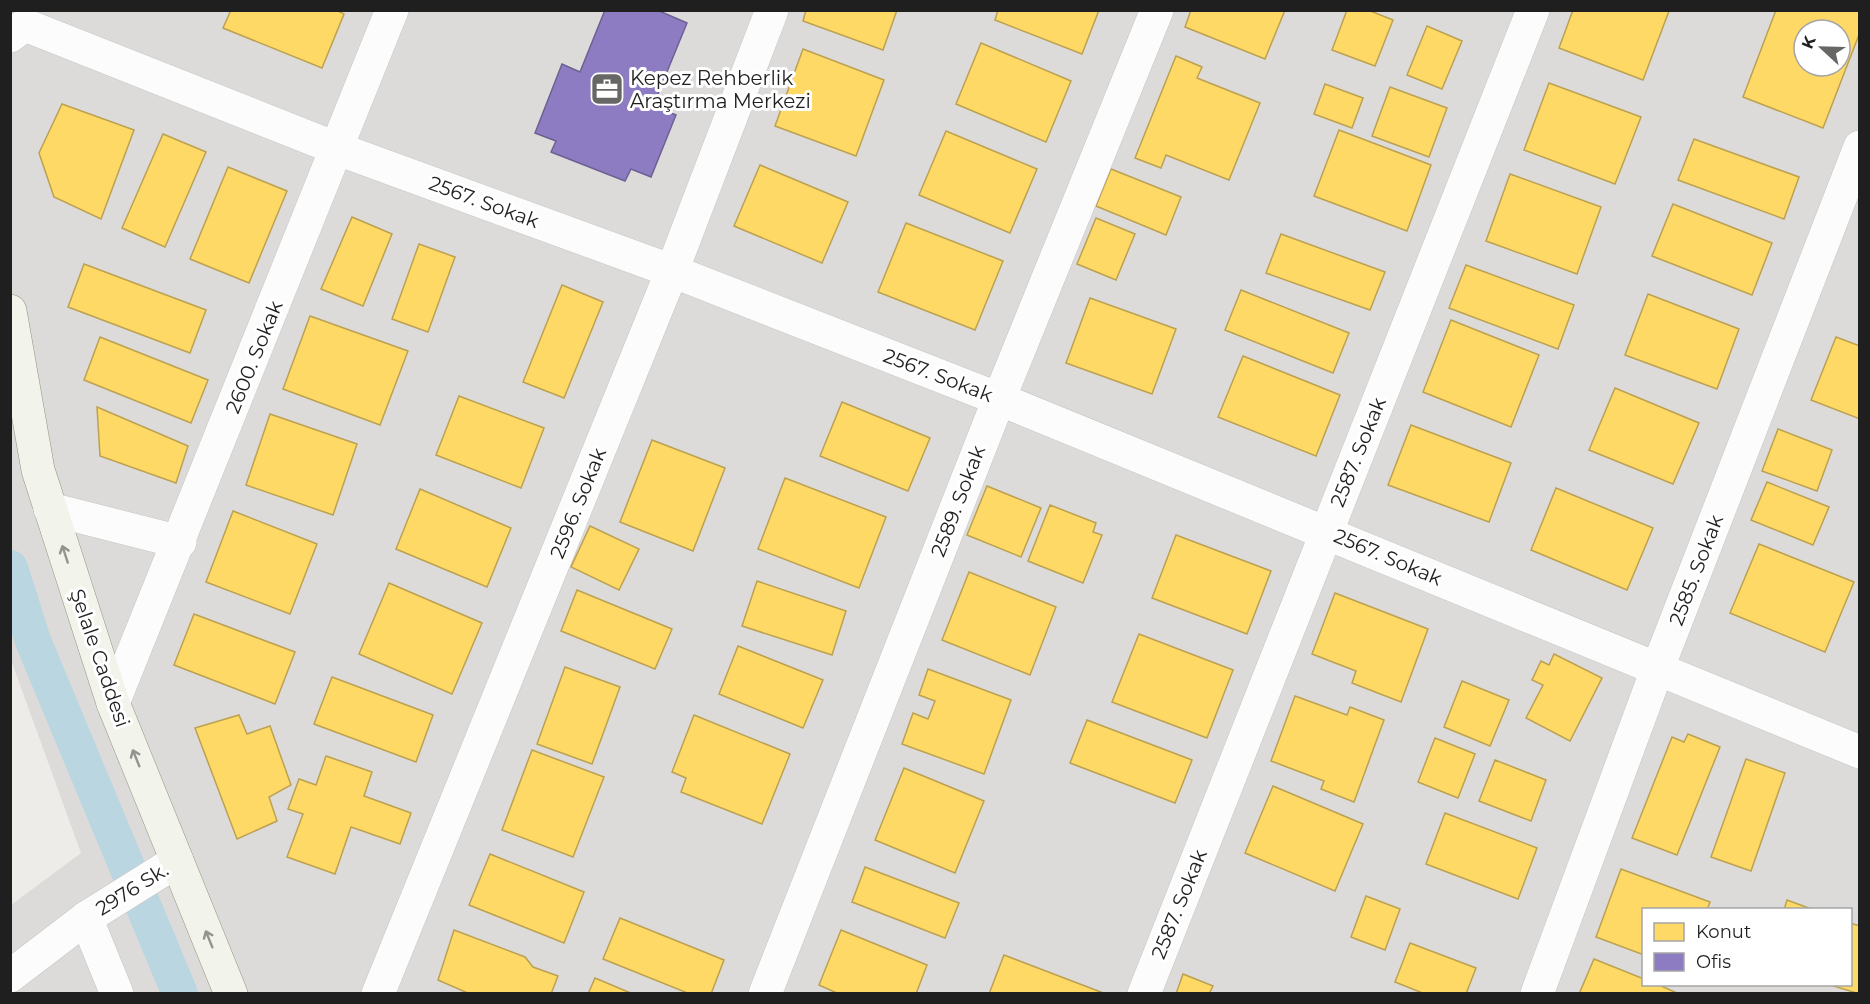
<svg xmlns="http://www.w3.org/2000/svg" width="1870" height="1004" font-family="Montserrat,sans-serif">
	<rect width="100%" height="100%" fill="#edece8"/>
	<path fill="#dcdbd9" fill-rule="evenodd" d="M11,11H1859V993H11V905L81,853L11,660ZM1804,30H1840V66H1804ZM1644,910H1850V984H1644Z"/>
	<g fill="#ffd966" stroke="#bca151" stroke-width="1.5" fill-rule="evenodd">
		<polygon points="231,10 336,10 344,14 322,68 223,28"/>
		<polygon points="806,10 897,10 883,50 803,21"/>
		<polygon points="998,10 1099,10 1082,54 995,20"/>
		<polygon points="1191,10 1285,10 1265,59 1185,27"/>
		<polygon points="1347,10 1368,10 1393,20 1375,66 1332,50"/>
		<polygon points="1573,10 1669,11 1643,80 1559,48"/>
		<path d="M1776,10H1860V32L1823,128L1743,97ZM1804,30H1840V66H1804Z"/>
		<polygon points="1427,26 1462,41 1442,89 1407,75"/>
		<polygon points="981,43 1071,81 1046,142 956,104"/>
		<polygon points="803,49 884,80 856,156 775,126"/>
		<polygon points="1176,56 1202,67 1197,78 1260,103 1229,180 1166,155 1161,168 1135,158"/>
		<polygon points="1549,83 1641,117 1615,184 1524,150"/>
		<polygon points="1325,84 1363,98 1352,128 1314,114"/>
		<polygon points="1390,87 1447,108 1429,157 1372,136"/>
		<polygon points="62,104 134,130 101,219 54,197 39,153"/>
		<polygon points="1339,130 1431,165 1407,231 1314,196"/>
		<polygon points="946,131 1037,169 1010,233 919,195"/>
		<polygon points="163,134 206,152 165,247 122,228"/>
		<polygon points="1694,139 1799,177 1784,219 1678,180"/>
		<polygon points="760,165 848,202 822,263 734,226"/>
		<polygon points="228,167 287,191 249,283 190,259"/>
		<polygon points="1111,169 1181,197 1166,235 1096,206"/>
		<polygon points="1510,174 1601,207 1577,274 1486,241"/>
		<polygon points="1673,204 1772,243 1752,295 1652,256"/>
		<polygon points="352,217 392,234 363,306 321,289"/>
		<polygon points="1096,218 1135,234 1116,280 1077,264"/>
		<polygon points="906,223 1003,261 975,330 878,292"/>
		<polygon points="1281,234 1385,272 1370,310 1266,273"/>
		<polygon points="419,244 455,257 428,332 392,319"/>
		<polygon points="84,264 206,310 190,353 68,307"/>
		<polygon points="1466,265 1574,305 1558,349 1449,308"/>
		<polygon points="562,285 603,302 564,398 523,382"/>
		<polygon points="1241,290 1349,333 1333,373 1225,330"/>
		<polygon points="1648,294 1739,329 1717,389 1625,355"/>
		<polygon points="1090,298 1176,329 1152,394 1066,363"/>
		<polygon points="310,316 408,351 380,425 283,389"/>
		<polygon points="1451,320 1539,355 1511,427 1423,392"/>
		<polygon points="100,337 208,380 191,423 84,380"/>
		<polygon points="1836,337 1860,346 1860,419 1811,400"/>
		<polygon points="1243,356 1340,395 1316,456 1218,417"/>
		<polygon points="1615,388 1699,423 1673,484 1589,450"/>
		<polygon points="459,396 544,428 521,488 436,455"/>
		<polygon points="842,402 930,438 908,491 820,456"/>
		<polygon points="97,407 188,446 176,483 100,456"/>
		<polygon points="270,414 357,444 333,515 246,485"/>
		<polygon points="1411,425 1511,463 1489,522 1388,485"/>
		<polygon points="1778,429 1832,450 1817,491 1762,471"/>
		<polygon points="652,440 725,468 693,551 620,522"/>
		<polygon points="785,478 886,517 859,588 758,549"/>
		<polygon points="1767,482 1829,507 1813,545 1751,520"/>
		<polygon points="987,486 1041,508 1021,557 967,535"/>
		<polygon points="1556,488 1653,528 1627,590 1531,550"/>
		<polygon points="420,489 511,528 487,587 396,549"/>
		<polygon points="1050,505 1096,523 1093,532 1102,535 1083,583 1028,561"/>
		<polygon points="233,511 317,544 290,614 206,582"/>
		<polygon points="590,526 639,549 619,590 571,567"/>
		<polygon points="1176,535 1271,571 1247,634 1152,598"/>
		<polygon points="1759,544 1854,582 1825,652 1730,613"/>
		<polygon points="969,572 1056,607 1030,675 942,640"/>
		<polygon points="757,581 846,611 832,655 742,626"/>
		<polygon points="389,583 482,623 452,694 359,654"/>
		<polygon points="577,590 672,629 655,669 561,631"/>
		<polygon points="1335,593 1428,629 1401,702 1352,683 1356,671 1312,654"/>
		<polygon points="194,614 295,652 275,704 174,665"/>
		<polygon points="1139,634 1233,670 1207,738 1112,702"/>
		<polygon points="738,646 823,680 803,728 719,694"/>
		<polygon points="1554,654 1602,678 1570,741 1526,718 1543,685 1532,680 1541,661 1549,665"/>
		<polygon points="565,667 620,687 592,764 537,744"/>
		<polygon points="928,669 1011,700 984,774 902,744 913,713 928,719 935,701 919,695"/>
		<polygon points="332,677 433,715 416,762 314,724"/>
		<polygon points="1462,681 1509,700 1490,746 1444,727"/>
		<polygon points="1295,696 1347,715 1350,707 1384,720 1354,802 1321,789 1324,781 1271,761"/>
		<polygon points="239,715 247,734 270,726 291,785 269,797 277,821 237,839 195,728"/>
		<polygon points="694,715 790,754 762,824 681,792 686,778 672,772"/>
		<polygon points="1087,720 1192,760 1175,803 1070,763"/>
		<polygon points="1688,734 1720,747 1677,855 1632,838 1672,737 1684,742"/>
		<polygon points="1435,738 1475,754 1458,798 1418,782"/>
		<polygon points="532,750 604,777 573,857 502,830"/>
		<polygon points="326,756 372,772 364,796 411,813 400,844 351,827 335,874 287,857 303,814 288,809 299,779 316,785"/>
		<polygon points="1746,759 1785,773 1751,871 1711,857"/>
		<polygon points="1495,760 1546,780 1531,821 1479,801"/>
		<polygon points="904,768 984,801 955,873 875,840"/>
		<polygon points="1273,786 1363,824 1335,891 1245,853"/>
		<polygon points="1445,813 1537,848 1518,899 1426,864"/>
		<polygon points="490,854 584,892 564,943 469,905"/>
		<polygon points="865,867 959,903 945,938 852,902"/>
		<polygon points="1621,869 1710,902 1707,910 1644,910 1644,955 1596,937"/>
		<polygon points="1366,896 1400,909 1385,950 1351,937"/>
		<polygon points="1787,900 1814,910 1784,910"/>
		<polygon points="620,918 724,960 711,994 690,994 603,959"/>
		<polygon points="1850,923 1860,926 1860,994 1827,984 1850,984"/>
		<polygon points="454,930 525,957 533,967 558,976 551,994 470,994 438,980"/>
		<polygon points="841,930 927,965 916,994 839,994 819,985"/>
		<polygon points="1410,943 1476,968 1466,994 1425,994 1395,982"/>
		<polygon points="1004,955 1106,994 989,994"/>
		<polygon points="1594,959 1644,979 1644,984 1657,984 1679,994 1579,994"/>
		<polygon points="1183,974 1213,986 1209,994 1176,994"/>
		<polygon points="595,978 633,994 588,994"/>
	</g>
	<polygon fill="#8e7cc3" stroke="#6d6092" stroke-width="1.5" points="605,10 657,10 687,23 653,106 676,115 651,177 631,169 625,181 551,152 556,141 535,133 562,64 580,72"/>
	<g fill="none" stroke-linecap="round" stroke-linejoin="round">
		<polyline stroke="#bad6e1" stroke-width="36" points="10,568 33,641 180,994"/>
		<g stroke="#c6c6c4" stroke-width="34">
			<g id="street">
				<polyline points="10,36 25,25 338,149 672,271 999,399 1860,752"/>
				<polyline points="50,509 180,542"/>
				<polyline points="113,703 392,10"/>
				<polyline points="86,918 117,994"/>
				<polyline points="10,976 86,918 177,861"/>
				<polyline points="378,994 672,271 772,10"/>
				<polyline points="765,994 999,399 1157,10"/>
				<polyline points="1144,994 1533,10"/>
				<polyline points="1537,994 1657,670 1860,147"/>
			</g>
		</g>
		<g stroke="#93977f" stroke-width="34">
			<polyline id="secondary" points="10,311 38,470 113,703 231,994"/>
		</g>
		<use href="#street" stroke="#fcfcfc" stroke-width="33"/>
		<use href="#secondary" stroke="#f2f4eb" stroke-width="33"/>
	</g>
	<defs><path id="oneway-shaft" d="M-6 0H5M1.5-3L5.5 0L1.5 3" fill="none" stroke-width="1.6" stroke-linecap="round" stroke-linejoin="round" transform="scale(1.5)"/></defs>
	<g stroke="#93948f">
		<use href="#oneway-shaft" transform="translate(65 554) rotate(-108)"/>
		<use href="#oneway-shaft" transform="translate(136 758) rotate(-112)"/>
		<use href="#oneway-shaft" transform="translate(209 939) rotate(-112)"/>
	</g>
	<defs>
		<g id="office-square" transform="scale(1.725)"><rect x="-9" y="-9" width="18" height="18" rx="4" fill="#676765" stroke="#fff"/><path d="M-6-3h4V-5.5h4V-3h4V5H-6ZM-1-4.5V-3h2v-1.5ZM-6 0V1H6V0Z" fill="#fff"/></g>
	</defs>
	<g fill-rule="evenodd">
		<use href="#office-square" x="607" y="89"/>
	</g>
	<g text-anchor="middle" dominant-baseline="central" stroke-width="6" stroke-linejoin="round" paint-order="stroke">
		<g font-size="20" fill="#1f1f1f" stroke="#fff" text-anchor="start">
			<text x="630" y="78">Kepez Rehberlik<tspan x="630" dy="23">Araştırma Merkezi</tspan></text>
		</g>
		<g font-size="20" fill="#1f1f1f" stroke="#fff">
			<text transform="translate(484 202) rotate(20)">2567. Sokak</text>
			<text transform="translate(254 357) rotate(-68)">2600. Sokak</text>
			<text transform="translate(938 375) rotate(21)">2567. Sokak</text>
			<text transform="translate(1358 452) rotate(-68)">2587. Sokak</text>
			<text transform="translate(958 501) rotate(-69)">2589. Sokak</text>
			<text transform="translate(578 503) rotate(-68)">2596. Sokak</text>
			<text transform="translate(1388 557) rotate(23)">2567. Sokak</text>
			<text transform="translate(1696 570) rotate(-69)">2585. Sokak</text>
			<text transform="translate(100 658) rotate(71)">Şelale Caddesi</text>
			<text transform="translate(132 889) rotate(-32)">2976 Sk.</text>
			<text transform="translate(1179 904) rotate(-68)">2587. Sokak</text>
		</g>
	</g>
	<rect width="1870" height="1004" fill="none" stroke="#1f1f1f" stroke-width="24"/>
	<rect x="1642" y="908" width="210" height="78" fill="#ffffff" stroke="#a5a5a5" stroke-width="1.5"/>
	<rect x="1654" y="923" width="30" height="18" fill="#ffd966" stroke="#a5a5a5" stroke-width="1.5"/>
	<text x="1696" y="938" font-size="18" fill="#1f1f1f">Konut</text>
	<rect x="1654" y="953" width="30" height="18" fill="#8e7cc3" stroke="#a5a5a5" stroke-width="1.5"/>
	<text x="1696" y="968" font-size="18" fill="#1f1f1f">Ofis</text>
	<g transform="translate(1822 48) rotate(292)"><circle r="28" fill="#ffffff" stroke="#a5a5a5" stroke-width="1.5"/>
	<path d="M0-4.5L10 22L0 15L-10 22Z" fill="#676765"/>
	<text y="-9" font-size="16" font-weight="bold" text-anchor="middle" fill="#1f1f1f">K</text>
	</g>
</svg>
